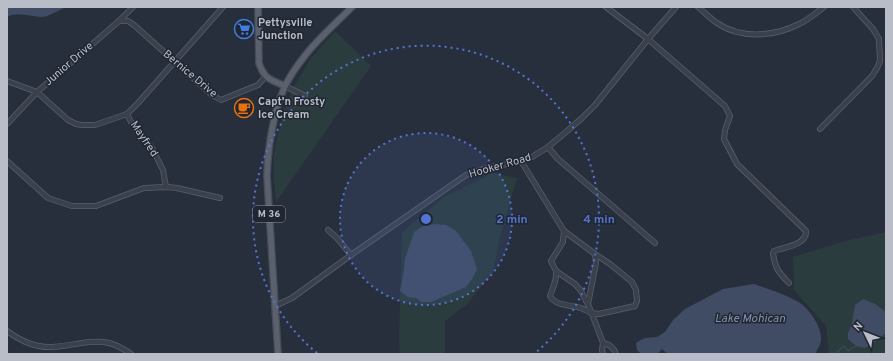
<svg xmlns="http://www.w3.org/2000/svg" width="893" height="361" font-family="Overpass,sans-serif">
	<rect width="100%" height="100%" fill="#282f3c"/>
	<g fill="#2b3c3e">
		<polygon points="335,31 371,66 276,202 274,179 274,153 283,112 295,85 309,61"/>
		<polygon points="493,173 517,178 499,240 493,272 468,303 445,321 445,354 400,354 399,339 402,232 444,197"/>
		<polygon points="886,232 886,354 829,354 826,326 794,290 793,257 842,242"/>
	</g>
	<g fill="#404c63">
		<path d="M7,7H66C59,10 50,16 42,17C30,17 18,11 7,17Z"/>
		<polygon points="434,224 446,225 456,231 471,251 477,269 472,279 466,287 431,302 422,302 416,298 408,297 400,291 404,270 405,259 414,232 423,226"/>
		<path d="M754,284C768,289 787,295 800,303C810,310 822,327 821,340C821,344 817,350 815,354H668L662,349L657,354H641L637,350L636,343L639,341L645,338L657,337L665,332L673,320L685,309L723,289Z"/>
		<polygon points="863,299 875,304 886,312 886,333 875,342 865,348 856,346 848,339 848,333 852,323 855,305"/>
	</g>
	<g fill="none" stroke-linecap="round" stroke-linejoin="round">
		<polyline stroke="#404c63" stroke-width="1" points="838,354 837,352 844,346 848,351 856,346"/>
		<g stroke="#595f6a" stroke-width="6">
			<g id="minor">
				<path d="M606,7L648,39L725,106L730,116L725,130L724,139L737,164L806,231C807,244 787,247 777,250L774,251L773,253C775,268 778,272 789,283"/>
				<path d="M698,7C704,12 710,18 717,23C740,39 774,37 799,24C808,20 816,13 824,7"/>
				<polyline points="119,21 128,21 134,25 212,95 221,100 258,85 265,77"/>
				<polyline points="7,81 37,92 68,120 76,124 82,125 95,125 127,114 138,103 223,7"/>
				<polyline points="285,86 305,96"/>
				<polyline points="127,114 131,122 152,148 163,170 166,187"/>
				<polyline points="7,124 37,92 119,21 133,7"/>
				<polyline points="820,129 872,76 877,68 880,61 879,39 873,29 853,7"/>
				<polyline points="548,147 558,159 655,243"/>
				<polyline points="7,161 48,198 72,206 96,206 144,188 166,187 177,188 220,198"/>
				<polyline points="521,161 564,231 595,254 596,263 588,304 592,314 603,343 602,350 603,354"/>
				<polyline points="328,230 337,238 351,255"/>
				<polyline points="564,231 563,242 551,261 556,271 575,284 581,291 587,303"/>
				<path d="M556,271C557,281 553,287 550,296C555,306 571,305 581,308C589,311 589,314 599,314L635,306L637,301L636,290L632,282L610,264L595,254"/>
				<polyline points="275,306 292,298 351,255 466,175 483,169 521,161 532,157 548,147 566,132 582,118 595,105 648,39 676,7"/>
				<path d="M7,331C21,341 35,348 53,347C70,346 92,339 109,343C117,345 124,349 131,354"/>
				<path d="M603,343C609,344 614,348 616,354"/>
			</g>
		</g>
		<g stroke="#454a56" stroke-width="8">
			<g id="major">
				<path d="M258,7L259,63C264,79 271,80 285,86"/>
				<path d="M278,354L267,176C268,146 273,114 285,86C291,74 299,63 307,53C321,36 337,22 352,7"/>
			</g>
		</g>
		<use href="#minor" stroke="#3b414c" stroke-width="4.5"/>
		<use href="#major" stroke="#5a606c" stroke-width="5.5"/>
	</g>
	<circle cx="426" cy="219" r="86" fill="#5375d2" fill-opacity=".12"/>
	<g fill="none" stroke="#5375d2" stroke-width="2" stroke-dasharray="2 4">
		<circle cx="426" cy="219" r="86"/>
		<path d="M317 353A173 173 0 1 1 535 353"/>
	</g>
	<defs>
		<g id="supermarket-ring" transform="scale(1)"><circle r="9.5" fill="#202632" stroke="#3f7fe0" stroke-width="1.5"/><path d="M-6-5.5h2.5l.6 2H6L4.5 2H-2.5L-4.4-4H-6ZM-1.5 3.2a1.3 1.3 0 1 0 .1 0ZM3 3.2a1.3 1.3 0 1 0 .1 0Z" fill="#3f7fe0"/></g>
		<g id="cafe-ring" transform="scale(1)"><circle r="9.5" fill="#202632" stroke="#e8710a" stroke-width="1.5"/><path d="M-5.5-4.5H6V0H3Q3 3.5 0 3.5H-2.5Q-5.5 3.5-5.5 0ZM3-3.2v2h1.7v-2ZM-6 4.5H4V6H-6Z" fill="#e8710a"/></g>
	</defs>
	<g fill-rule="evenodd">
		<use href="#supermarket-ring" x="244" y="29"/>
		<use href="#cafe-ring" x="244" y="108"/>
	</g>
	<g text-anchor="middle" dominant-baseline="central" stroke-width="3" stroke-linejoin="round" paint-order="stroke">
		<rect fill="#202632" stroke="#8a909a" stroke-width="1" x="253" y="206" width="32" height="16" rx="3"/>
		<g font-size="10" font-weight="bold" fill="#b8bdc7">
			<text x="269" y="214">M 36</text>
		</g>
		<g font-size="11" font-weight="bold" fill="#b8bdc7" stroke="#202632" text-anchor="start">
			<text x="258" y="23">Pettysville<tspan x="258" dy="13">Junction</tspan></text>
			<text x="258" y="102">Capt'n Frosty<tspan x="258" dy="13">Ice Cream</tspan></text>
		</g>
		<g font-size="11" fill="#b8bdc7" stroke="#202632">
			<text transform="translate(69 64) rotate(-41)">Junior Drive</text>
			<text transform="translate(190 74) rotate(40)">Bernice Drive</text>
			<text transform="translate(144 139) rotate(56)">Mayfred</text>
			<text transform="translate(500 166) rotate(-16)">Hooker Road</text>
		</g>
		<g font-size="12" font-style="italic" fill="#8392ab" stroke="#202632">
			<text x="750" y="319">Lake Mohican</text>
		</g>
	</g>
	<circle cx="426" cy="219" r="6" fill="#5375d2" stroke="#202632" stroke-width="2"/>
	<g font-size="12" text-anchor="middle" font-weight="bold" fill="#5375d2" stroke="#202632" stroke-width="3" stroke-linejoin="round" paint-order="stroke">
		<text x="512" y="223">2 min</text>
		<text x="599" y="223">4 min</text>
	</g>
	<rect width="893" height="361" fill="none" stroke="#b8bdc7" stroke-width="16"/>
	<g transform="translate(865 333) rotate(313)" stroke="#202632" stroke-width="3" paint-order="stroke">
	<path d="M0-3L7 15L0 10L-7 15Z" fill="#b8bdc7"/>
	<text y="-6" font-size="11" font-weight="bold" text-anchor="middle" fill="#b8bdc7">N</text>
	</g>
</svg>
